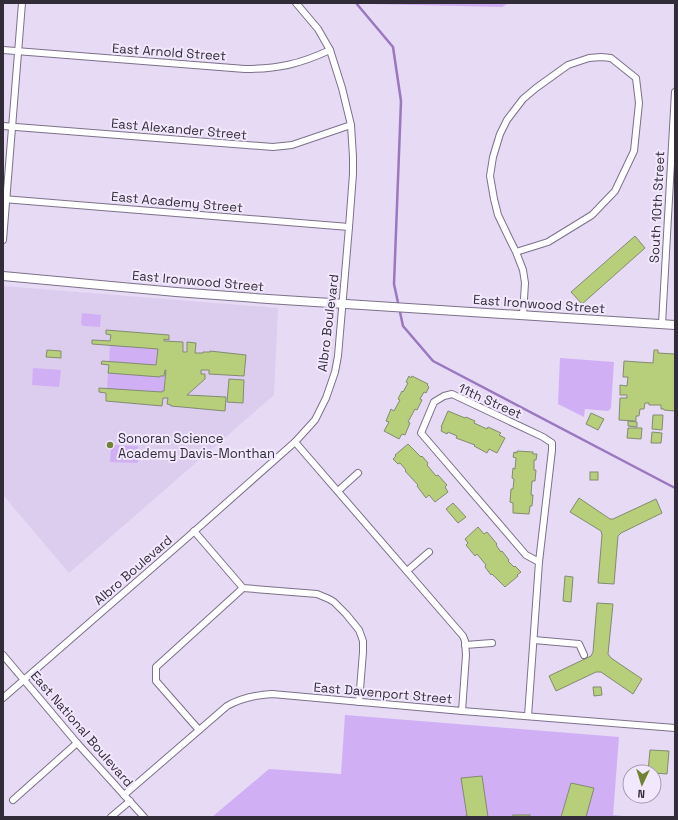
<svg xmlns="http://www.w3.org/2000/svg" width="678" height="820" font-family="'Space Grotesk',sans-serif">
	<rect width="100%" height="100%" fill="#e6daf5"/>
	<polygon fill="#dccdef" points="3,286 278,308 274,395 69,573 3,495"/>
	<g fill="#d1aff5">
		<polygon points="370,3 509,3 502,7 371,4"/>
		<polygon points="82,313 101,315 100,327 83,326 81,324"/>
		<polygon points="110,345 158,349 156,365 109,362"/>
		<polygon points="560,358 614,362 611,408 608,411 585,409 584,417 558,404"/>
		<polygon points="33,368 61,370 59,387 32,385"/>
		<polygon points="108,373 160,377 160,376 165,376 164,391 162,392 107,389"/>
		<polygon points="111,445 138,446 138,463 110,462"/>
		<polygon points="345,715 619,737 613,815 633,817 212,817 269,769 341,774"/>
	</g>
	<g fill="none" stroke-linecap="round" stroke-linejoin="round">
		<polyline stroke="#9a77be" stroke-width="2.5" points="356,3 393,47 401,101 394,284 403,326 433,361 675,488"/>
	</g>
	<g fill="#b7ce7b" stroke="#838b71">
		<polygon points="635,236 645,248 582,304 571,292"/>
		<polygon points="106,330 169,335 169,340 164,339 164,341 183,342 183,352 187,352 187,342 196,343 195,353 203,353 203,352 210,352 210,351 246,355 244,376 209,374 209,370 201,370 201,374 205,374 205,379 187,395 226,397 225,411 171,406 171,405 167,404 168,398 163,398 162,406 106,401 106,393 99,392 99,388 162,392 162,391 164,391 166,370 165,370 164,376 160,376 160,377 108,373 109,365 101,364 102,361 156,365 158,349 92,344 92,340 110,341 111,335 106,334"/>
		<polygon points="47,350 61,351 61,358 46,357"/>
		<polygon points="654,350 658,350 658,353 675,354 675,411 664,410 664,409 661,409 661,405 649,405 649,403 645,403 644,409 640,409 639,416 636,416 636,421 619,420 620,398 627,398 627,395 620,395 620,385 627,386 628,377 623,377 624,361 653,363"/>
		<polygon points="409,376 411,378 412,376 428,384 427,385 429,387 426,393 424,392 420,399 422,400 417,410 415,409 408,422 410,423 405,435 402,434 399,439 384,431 389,422 386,421 391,409 394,411 400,400 398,399 402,391 403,392 408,383 406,382"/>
		<polygon points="229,379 244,380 243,403 227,402"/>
		<polygon points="448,411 465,418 466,417 475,421 474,423 487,429 488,427 501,433 499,435 505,438 497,453 489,449 487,453 474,446 475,445 456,438 457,436 448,432 447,434 441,431 442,427 441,427"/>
		<polygon points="591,413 604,419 598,430 586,424"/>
		<polygon points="653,415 663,415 662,430 652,429"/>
		<polygon points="628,421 637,422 637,427 628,426"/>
		<polygon points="628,428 642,428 641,439 627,438"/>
		<polygon points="652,432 662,433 661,443 651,443"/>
		<polygon points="408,444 421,457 422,456 428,463 427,465 436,476 438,475 447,485 445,487 448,492 435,502 429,495 426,498 417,486 418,485 405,471 406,470 400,463 398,464 393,459 396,456 395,455"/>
		<polygon points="517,451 533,452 533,454 537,454 536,460 534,460 534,470 536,470 535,481 532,481 531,495 533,495 532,506 530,506 529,514 513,513 513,503 510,502 511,489 513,489 514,479 512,478 513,468 515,469 516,458 513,457 514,452 517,453"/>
		<rect x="590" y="472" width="8" height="8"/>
		<polygon points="579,498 610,519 613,519 656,499 662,513 621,533 618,536 614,584 598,583 602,535 601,531 570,512"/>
		<polygon points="453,503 466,517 458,523 446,509"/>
		<polygon points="478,527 484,534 487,532 497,544 496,545 501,552 502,551 509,560 508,561 514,567 515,566 521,572 517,575 518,576 505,587 492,574 491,575 485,567 486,565 477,554 475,556 466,545 468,543 465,539"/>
		<polygon points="565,576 573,577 571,602 563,601"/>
		<polygon points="597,603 613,604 608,654 611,658 642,679 633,694 601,672 596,672 556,691 549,676 591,656 593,652"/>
		<polygon points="593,687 601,687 602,695 594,696"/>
		<polygon points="650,750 669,751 667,774 654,773 654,772 648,772"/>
		<polygon points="482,776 488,817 461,817 467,816 461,778"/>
		<polygon points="571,783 594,788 586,817 561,817"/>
		<rect x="513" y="815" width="17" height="2"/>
	</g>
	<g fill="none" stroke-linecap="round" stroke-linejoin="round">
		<g stroke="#7c7189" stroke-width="8">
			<g id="minor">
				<path d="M3,50L245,69C278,69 300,64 330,50"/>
				<polyline points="3,126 273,147 292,145 351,125"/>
				<polyline points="3,199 349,227"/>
				<polyline points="3,240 22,3"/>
				<polyline points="516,252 548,242 592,215 615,191 634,151 639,103 636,78 611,58 601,57 589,58 568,65 536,88 523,99 507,120 500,134 493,157 490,176 494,199 498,215 510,240 516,252 523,270 525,283 523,315"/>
				<polyline points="662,324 675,92"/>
				<polyline points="295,442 463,636 465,641 466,655 462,711"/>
				<polyline points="338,491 358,473"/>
				<polyline points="194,531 243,588 317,594 329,599 334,602 346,614 359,630 363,641 363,652 359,702"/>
				<polyline points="407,571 429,552"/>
				<polyline points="534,640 579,644 584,655"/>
				<polyline points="465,645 492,643"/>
				<polyline points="3,655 77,743 144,817"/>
				<polyline points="3,698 189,536 295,442 315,420 326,398 335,372 338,356 349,227 353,174 353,157 351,125 342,88 330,50 318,29 296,3"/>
				<polyline points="528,716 539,562 552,450 552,443 543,437 452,394 444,396 434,402 421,433 526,555 539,562"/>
				<polyline points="199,730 156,681 156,667 243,588"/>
				<path d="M124,795L227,706C241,698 256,695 272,694L462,711L675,728"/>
				<polyline points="13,800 77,743"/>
				<polyline points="111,817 130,801"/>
			</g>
		</g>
		<g stroke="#7c7189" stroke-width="10">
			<polyline id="tertiary" points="3,276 176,292 268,299 675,325"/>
		</g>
		<use href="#minor" stroke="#fff" stroke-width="6"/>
		<use href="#tertiary" stroke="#fff" stroke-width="8"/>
	</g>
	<circle fill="#708333" stroke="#f2e8fe" stroke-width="1.5" cx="110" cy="445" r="4"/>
	<g text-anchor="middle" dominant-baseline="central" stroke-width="4" stroke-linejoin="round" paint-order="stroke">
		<g font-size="13" fill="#312c37" stroke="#f2e8fe">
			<text transform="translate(169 52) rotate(4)">East Arnold Street</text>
			<text transform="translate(179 129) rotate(5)">East Alexander Street</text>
			<text transform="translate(177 202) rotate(5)">East Academy Street</text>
			<text transform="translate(657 207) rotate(-87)">South 10th Street</text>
			<text transform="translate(198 281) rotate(5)">East Ironwood Street</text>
			<text transform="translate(539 304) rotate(4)">East Ironwood Street</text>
			<text transform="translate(328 323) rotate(-83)">Albro Boulevard</text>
			<text transform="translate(490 401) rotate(24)">11th Street</text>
			<text transform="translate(133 570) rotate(-41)">Albro Boulevard</text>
			<text transform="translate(383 693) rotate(5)">East Davenport Street</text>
			<text transform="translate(82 729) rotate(49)">East National Boulevard</text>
		</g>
		<g font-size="13" fill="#312c37" stroke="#f2e8fe" text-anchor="start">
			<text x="118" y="438">Sonoran Science<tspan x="118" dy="15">Academy Davis-Monthan</tspan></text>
		</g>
	</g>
	<rect width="678" height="820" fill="none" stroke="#312c37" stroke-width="8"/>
	<g transform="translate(642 784) rotate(184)"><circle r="19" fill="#f2e8fe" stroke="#a59dae"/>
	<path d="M0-3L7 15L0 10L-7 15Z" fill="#708333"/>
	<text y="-6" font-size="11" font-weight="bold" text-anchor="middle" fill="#312c37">N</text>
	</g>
</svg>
